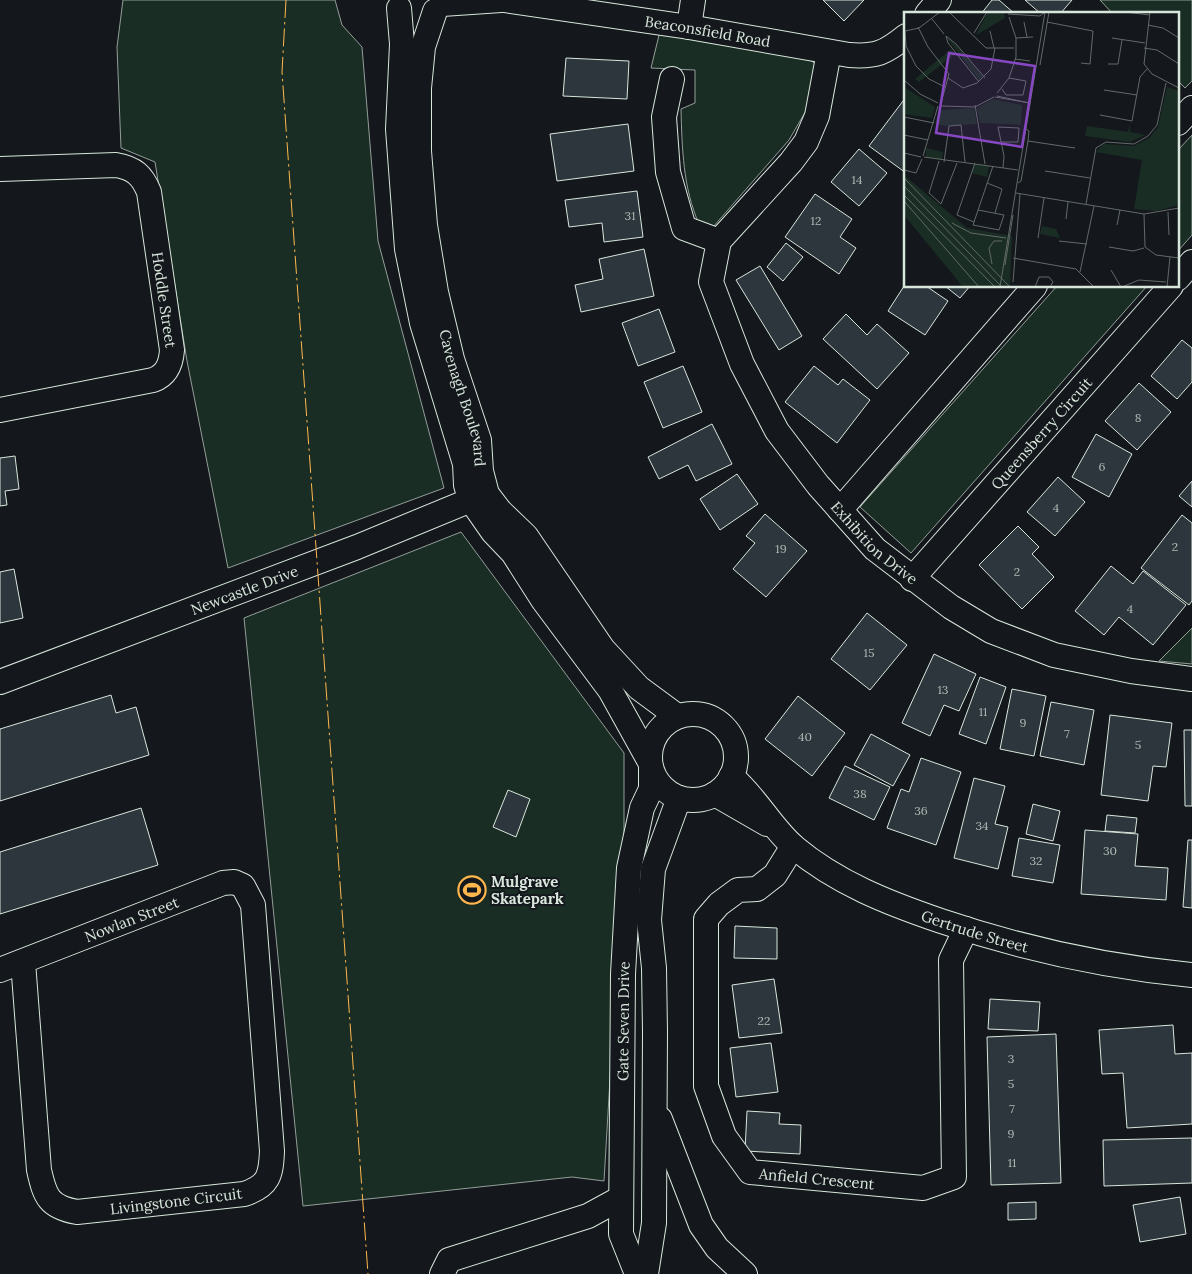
<svg xmlns="http://www.w3.org/2000/svg" width="1192" height="1274" font-family="Lora,serif">
	<rect width="100%" height="100%" fill="#14181c"/>
	<g fill="#1a2d24" stroke="#939e99">
		<polygon points="123,0 335,0 342,25 362,47 378,241 444,488 228,568 187,361 155,162 121,148 117,47"/>
		<polygon points="1100,0 1192,0 1192,81 1185,88 1178,81 1178,14 1113,14"/>
		<path d="M660,31L798,52L816,64L807,109L789,140L713,227L699,224C683,188 682,148 681,109L695,103V70L651,68Z"/>
		<polygon points="1192,135 1192,235 1178,251 1178,150"/>
		<polygon points="1057,286 1147,286 911,553 860,507"/>
		<polygon points="461,532 624,753 624,841 604,1181 572,1177 303,1206 244,618"/>
		<polygon points="1192,628 1192,664 1159,661"/>
	</g>
	<g fill="#2c363c" stroke="#d8e6dc">
		<polygon points="823,0 864,0 844,21"/>
		<polygon points="992,0 999,0 1015,14 981,14"/>
		<polygon points="1025,0 1072,0 1060,14 1041,14"/>
		<polygon points="566,58 629,61 627,99 563,96"/>
		<polygon points="906,97 906,173 869,146"/>
		<polygon points="628,124 634,171 557,181 550,134"/>
		<polygon points="859,149 887,173 859,206 831,182"/>
		<polygon points="637,191 643,237 604,242 602,223 569,227 565,200"/>
		<polygon points="815,194 852,219 840,237 856,248 839,274 785,237"/>
		<polygon points="786,243 803,257 783,281 767,267"/>
		<polygon points="644,249 654,296 581,312 575,285 603,279 599,259"/>
		<polygon points="760,266 802,336 779,350 736,280"/>
		<polygon points="906,283 906,286 926,286 948,301 925,335 888,311"/>
		<polygon points="945,286 970,286 960,298"/>
		<polygon points="659,309 675,352 638,366 622,323"/>
		<polygon points="846,314 867,335 877,324 909,353 877,389 823,339"/>
		<polygon points="1182,340 1192,348 1192,382 1177,399 1151,376"/>
		<polygon points="683,366 702,412 663,428 644,382"/>
		<polygon points="814,366 838,385 843,379 870,400 837,443 785,402"/>
		<polygon points="1139,383 1171,412 1137,450 1105,421"/>
		<polygon points="712,424 732,464 696,481 688,465 659,479 648,457"/>
		<polygon points="1096,434 1132,454 1109,497 1072,477"/>
		<polygon points="15,456 19,489 5,491 7,505 0,506 0,458"/>
		<polygon points="737,474 758,504 720,530 700,499"/>
		<polygon points="1058,477 1085,502 1055,536 1027,512"/>
		<polygon points="1192,481 1192,507 1179,496"/>
		<polygon points="765,514 807,551 766,597 733,569 755,543 746,536"/>
		<polygon points="1182,515 1192,523 1192,601 1189,605 1141,568"/>
		<polygon points="1018,526 1039,547 1032,554 1054,577 1022,609 979,565"/>
		<polygon points="1111,566 1133,584 1143,571 1186,605 1153,645 1119,617 1104,635 1075,611"/>
		<polygon points="14,569 23,618 0,623 0,572"/>
		<polygon points="867,613 907,645 870,690 831,659"/>
		<polygon points="934,654 976,674 959,711 944,705 930,736 902,723"/>
		<polygon points="980,677 1006,687 986,744 959,734"/>
		<polygon points="1012,689 1046,696 1034,756 1000,749"/>
		<polygon points="111,695 116,713 136,707 149,755 0,801 0,729"/>
		<polygon points="798,696 845,733 812,776 765,739"/>
		<polygon points="1051,702 1094,710 1084,765 1040,756"/>
		<polygon points="1110,715 1172,723 1166,767 1153,766 1148,801 1101,795"/>
		<polygon points="1184,730 1192,730 1192,806 1185,806"/>
		<polygon points="871,734 910,755 893,786 854,765"/>
		<polygon points="921,758 961,772 936,845 887,828 901,789 909,792"/>
		<polygon points="845,766 890,787 874,820 829,798"/>
		<polygon points="974,778 1005,786 995,824 1008,827 998,869 954,858"/>
		<polygon points="508,790 530,799 516,837 493,827"/>
		<polygon points="1033,804 1060,811 1053,841 1026,834"/>
		<polygon points="141,808 158,865 0,914 0,852"/>
		<polygon points="1107,815 1137,818 1135,833 1105,831"/>
		<polygon points="1085,830 1138,834 1135,866 1168,868 1166,900 1081,894"/>
		<polygon points="1019,838 1060,845 1053,883 1012,876"/>
		<polygon points="1188,840 1192,840 1192,908 1183,907"/>
		<polygon points="735,926 777,928 777,959 734,958"/>
		<polygon points="774,979 782,1033 739,1038 732,985"/>
		<polygon points="990,999 1040,1002 1038,1031 988,1029"/>
		<polygon points="1173,1025 1175,1054 1192,1053 1192,1124 1127,1128 1123,1073 1102,1074 1099,1030"/>
		<polygon points="1056,1034 1061,1183 991,1185 987,1037"/>
		<polygon points="771,1043 778,1092 736,1097 730,1048"/>
		<polygon points="747,1111 780,1113 779,1124 801,1125 800,1154 745,1151"/>
		<polygon points="1192,1138 1192,1183 1104,1186 1103,1140"/>
		<polygon points="1180,1197 1186,1234 1140,1242 1133,1205"/>
		<polygon points="1036,1202 1036,1219 1008,1220 1008,1203"/>
	</g>
	<g fill="none" stroke-linecap="round" stroke-linejoin="round">
		<g stroke="#d8e6dc" stroke-width="26">
			<g id="street">
				<path id="s1" d="M504,0L689,27L849,55C876,57 885,53 906,36"/>
				<polyline points="442,4 501,0"/>
				<polyline points="399,8 402,44 398,129 407,249 422,323 465,464 466,485 470,499 493,532 513,553 543,600 610,690 650,762"/>
				<path id="s2" d="M435,11L423,47L419,88V151L425,225L436,292L452,359L479,440L481,471L487,494L500,511L526,536L603,649L639,688L677,716"/>
				<polyline points="927,14 939,0"/>
				<polyline points="689,27 693,0"/>
				<path id="s3" d="M829,52L817,116L806,142L791,162L719,241L711,282L742,364L777,431L818,485L875,549L951,607L991,631L1054,655L1131,671L1192,679"/>
				<polyline points="672,79 664,117 668,172 684,228 719,241"/>
				<polyline points="1178,123 1192,108"/>
				<path id="s4" d="M0,169L116,165C134,168 142,175 149,192L172,350C171,364 167,375 153,380L0,410"/>
				<polyline points="1178,278 1192,262"/>
				<polyline points="840,510 1035,286"/>
				<path id="s5" d="M912,579L1171,286"/>
				<path id="s6" d="M0,682L357,547L483,495"/>
				<circle cx="693" cy="757" r="43"/>
				<path id="s7" d="M731,776C756,797 771,827 794,847C837,883 888,903 941,921C1024,949 1106,967 1192,975"/>
				<polyline points="715,794 767,824"/>
				<path id="s8" d="M793,846L775,875L757,889L738,890L719,904L706,919V1086L724,1136L750,1172L923,1188L954,1177L951,960L966,929"/>
				<path id="s9" d="M0,970L223,883L234,882L243,886L253,905L272,1151C271,1175 269,1186 244,1194L77,1212C49,1207 45,1197 39,1170L23,962"/>
				<polyline points="660,1119 701,1225 717,1248 745,1274"/>
				<polyline points="442,1274 449,1260 588,1216 621,1198"/>
				<path id="s10" d="M637,1274L621,1234L623,974L629,868L642,808L651,789V768"/>
				<polyline points="646,1274 654,1223 655,1032 654,968 649,920 653,869 679,798"/>
			</g>
		</g>
		<use href="#street" stroke="#14181c" stroke-width="24"/>
		<polyline stroke="#ffb74d" stroke-width="1" stroke-dasharray="18 4 2.5 4" stroke-linecap="butt" points="286,0 282,72 368,1274"/>
	</g>
	<defs>
		<g id="stadium-ring" transform="scale(1.4375)"><circle r="9.5" fill="#14181c" stroke="#ffb74d" stroke-width="1.5"/><path d="M0-5a6.5 5 0 1 0 0 10a6.5 5 0 1 0 0-10ZM-3.5-1.8h7v3.6h-7Z" fill="#ffb74d"/></g>
	</defs>
	<g fill-rule="evenodd">
		<use href="#stadium-ring" x="472" y="890"/>
	</g>
	<g text-anchor="middle" dominant-baseline="central" stroke-width="4" stroke-linejoin="round" paint-order="stroke">
		<g font-size="12" fill="#adbab4">
			<text x="857" y="179">14</text>
			<text x="630" y="215">31</text>
			<text x="816" y="220">12</text>
			<text x="1138" y="417">8</text>
			<text x="1102" y="466">6</text>
			<text x="1056" y="507">4</text>
			<text x="1175" y="546">2</text>
			<text x="781" y="548">19</text>
			<text x="1017" y="571">2</text>
			<text x="1130" y="608">4</text>
			<text x="869" y="652">15</text>
			<text x="943" y="689">13</text>
			<text x="983" y="711">11</text>
			<text x="1023" y="722">9</text>
			<text x="1067" y="733">7</text>
			<text x="805" y="736">40</text>
			<text x="1138" y="744">5</text>
			<text x="860" y="793">38</text>
			<text x="921" y="810">36</text>
			<text x="982" y="825">34</text>
			<text x="1110" y="850">30</text>
			<text x="1036" y="860">32</text>
			<text x="764" y="1020">22</text>
			<text x="1011" y="1058">3</text>
			<text x="1011" y="1083">5</text>
			<text x="1012" y="1108">7</text>
			<text x="1011" y="1133">9</text>
			<text x="1012" y="1162">11</text>
		</g>
		<g font-size="15" fill="#d8e6dc" stroke="#14181c">
			<text stroke="none"><textPath href="#s1" startOffset="206">Beaconsfield Road</textPath></text>
			<text stroke="none"><textPath href="#s4" startOffset="270">Hoddle Street</textPath></text>
			<text stroke="none"><textPath href="#s2" startOffset="394">Cavenagh Boulevard</textPath></text>
			<text stroke="none"><textPath href="#s5" startOffset="195">Queensberry Circuit</textPath></text>
			<text stroke="none"><textPath href="#s3" startOffset="579">Exhibition Drive</textPath></text>
			<text stroke="none"><textPath href="#s6" startOffset="261">Newcastle Drive</textPath></text>
			<text stroke="none"><textPath href="#s9" startOffset="141">Nowlan Street</textPath></text>
			<text stroke="none"><textPath href="#s7" startOffset="296">Gertrude Street</textPath></text>
			<text stroke="none"><textPath href="#s10" startOffset="256">Gate Seven Drive</textPath></text>
			<text stroke="none"><textPath href="#s8" startOffset="451">Anfield Crescent</textPath></text>
			<text transform="translate(176 1201) rotate(-7)">Livingstone Circuit</text>
		</g>
		<g font-size="15" font-weight="bold" fill="#d8e6dc" stroke="#14181c" text-anchor="start">
			<text x="491" y="881">Mulgrave<tspan x="491" dy="17">Skatepark</tspan></text>
		</g>
	</g>
	<g transform="translate(904 12)">
		<rect width="275" height="275" fill="#14181c"/>
		<path d="M84,0H100L101,6L72,23ZM42,25L52,33L79,65L75,68ZM47,37L51,42L15,70L11,67ZM0,75L31,95L28,106L0,102ZM263,75L275,79V193L252,199L230,197L238,148L192,140L200,132L230,134L245,126L254,115ZM89,87L118,93L117,113L76,111L73,96ZM70,96L73,112L43,114L31,112L35,98ZM226,111V120L241,123L226,130L181,124L183,114L224,120ZM22,136L39,140L38,148L22,145ZM71,152L85,154L83,165L68,161ZM0,163L63,216L108,224L106,275H59L0,203ZM138,214L152,217L156,226L136,222Z" fill="#1a2d24"/>
		<path fill="none" stroke="#626a69" stroke-width="1" d="M45,0L82,36H110M221,0L246,3M246,0L240,52L248,62L275,76M104,2L136,4L141,0M28,7L40,22M120,10L123,25M143,10L189,19L186,52L177,51M244,13L259,16L275,26M14,15L24,35L45,62L37,91M1,19L2,34L12,54L25,67L41,75M1,19L15,16L36,0M86,19L90,36M70,21L83,0M42,24L52,32L81,66M42,24L44,31L75,70M112,26L129,25M208,26L241,31M240,36L253,38L275,52M111,47L126,49M204,52H214L218,28M136,53L145,0M44,66L59,76L73,71L87,57L91,36M0,68L16,82L34,91M98,77L102,83H119L122,69L105,66M200,78L233,83M93,81L105,66L112,45V26L105,5M93,84L125,91M91,85L126,91M71,93L81,152M37,94L71,95L90,85M196,103L228,109L236,65L243,57M0,105L30,111M0,123L24,128M124,129L171,136M97,130H114L115,116L94,115L100,144L99,156M0,141L17,145M19,144L34,94M20,145L114,158M35,149L25,181L37,192L53,151M40,150L45,114L57,113L61,150M0,158L12,161L18,147M141,159L186,166M0,166L106,275M83,171L98,177L91,201M114,171L117,169L124,129L125,119L122,117M0,174L98,275M112,181L240,202L275,196M0,183L91,275M0,189L75,275M182,192L192,136L202,130L230,132L244,124L253,113L262,71M74,198L100,203L95,218L69,213L70,210L89,154M264,200L265,223M240,202L241,235L252,243L275,246M162,207L164,190M70,210L53,203L71,151M48,211L67,221L102,226M213,213L216,198M134,226L140,186M155,229L183,232M205,235L229,239L240,236M109,246L172,257L190,275M88,252L85,236L90,229H98M101,253L109,203M207,258L217,275M176,260L190,194M109,270L116,182M96,275L141,0M131,275L135,265H145L149,270L146,275M218,275L235,268L262,270M263,275L266,245"/>
		<path fill="#8948c3" fill-opacity="0.15" stroke="#8948c3" stroke-width="2.5" d="M45,41L131,54L118,135L32,121Z"/>
		<rect width="275" height="275" fill="none" stroke="#d8e6dc" stroke-width="2.5"/>
	</g>
</svg>
